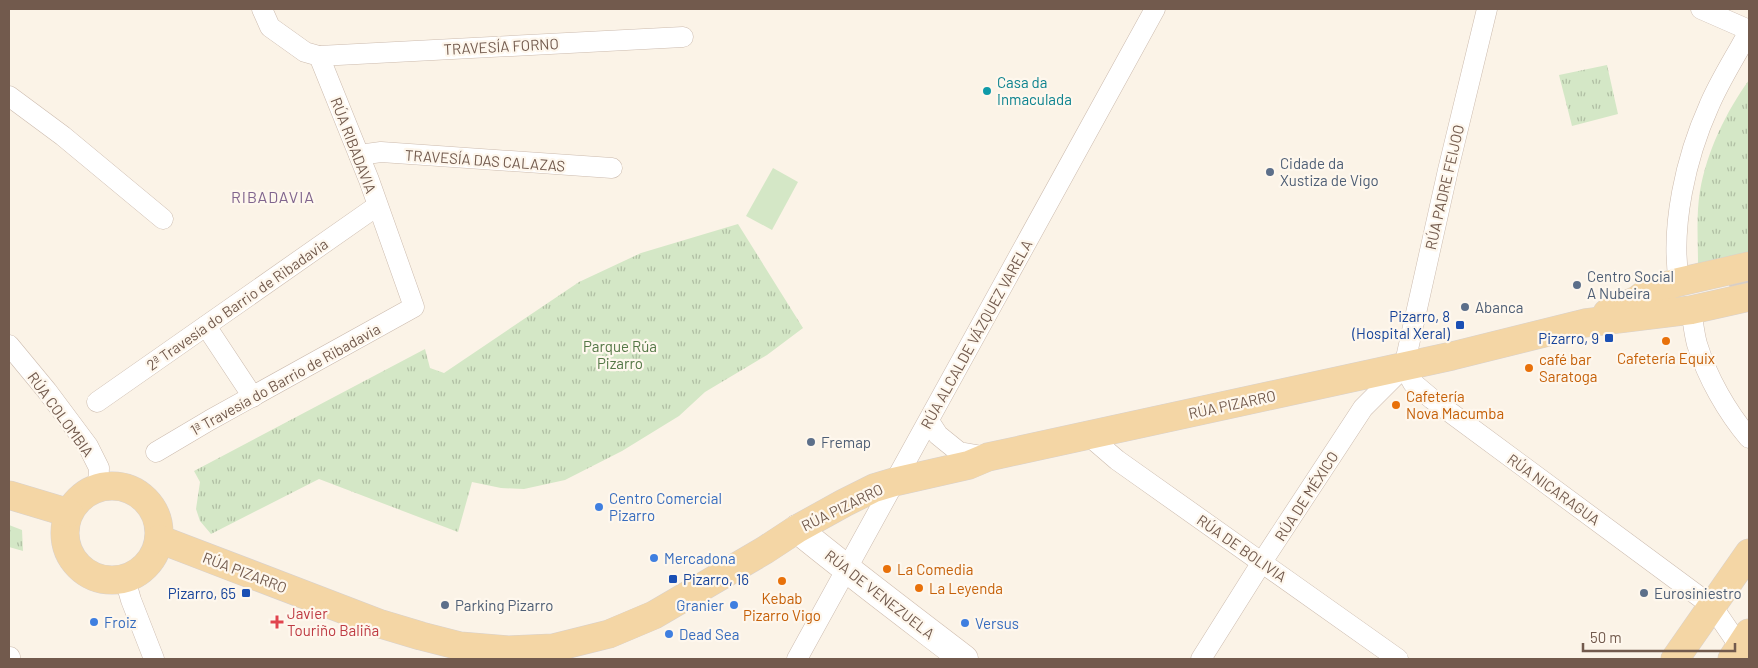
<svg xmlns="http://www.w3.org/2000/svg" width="1758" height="668" font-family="Barlow,sans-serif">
	<defs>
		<pattern id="grass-tufts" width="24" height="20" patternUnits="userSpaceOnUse" patternTransform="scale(1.25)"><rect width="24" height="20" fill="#d4e7c6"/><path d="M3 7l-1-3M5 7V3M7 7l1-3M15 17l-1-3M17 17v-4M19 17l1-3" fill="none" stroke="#b0bea3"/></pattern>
	</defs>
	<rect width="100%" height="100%" fill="#fbf3e7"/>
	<g fill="url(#grass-tufts)">
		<polygon points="1607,65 1618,114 1572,126 1559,75"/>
		<path d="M1749,80V253L1698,264C1698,239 1696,215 1700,191C1707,151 1726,112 1749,80Z"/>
		<polygon points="738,224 803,328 767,355 705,392 679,416 622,451 565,480 524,489 501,488 472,482 458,532 319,479 211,534 200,521 196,509 200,482 194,471 425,349 430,368 444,373 579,282 641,253"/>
		<polygon points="9,525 22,530 23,551 9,547"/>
	</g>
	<polygon fill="#d4e7c6" points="773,168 798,182 772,230 746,216"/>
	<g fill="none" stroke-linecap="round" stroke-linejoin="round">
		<polyline stroke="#d9cdc0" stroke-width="28" stroke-dasharray="28 14" stroke-linecap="butt" points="1729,285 1749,280"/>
		<g stroke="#ccbbae" stroke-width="21">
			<g id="minor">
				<polyline points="1701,9 1749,30"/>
				<polyline points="319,56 683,37"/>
				<polyline points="9,96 63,136 163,219"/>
				<polyline points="359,155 381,152 612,168"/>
				<path d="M1679,282C1670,227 1686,157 1709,106C1720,80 1736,56 1749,31"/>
				<path d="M1691,310C1693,321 1694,333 1697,344C1707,377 1727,412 1749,438"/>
				<polyline points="206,326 253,397"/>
				<polyline points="9,345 47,391 88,446 99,468 98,488"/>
				<polyline points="1404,367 1413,383 1432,399 1712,606 1740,647 1749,654"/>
				<polyline points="97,402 377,206"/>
				<polyline points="929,421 938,435 959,452 988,457"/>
				<polyline points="1088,435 1117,460 1398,659"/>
				<polyline points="156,452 210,420 414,307 369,180 319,56 305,52 270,27 262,9"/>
				<polyline points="125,579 131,600 154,659"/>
				<polyline points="9,659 10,657"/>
				<polyline points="797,659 1155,9"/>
				<polyline points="1201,659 1262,562 1363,408 1404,367 1448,170 1487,9"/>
			</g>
		</g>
		<g stroke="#d0bdae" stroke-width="29">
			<path id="secondary" d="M797,529C852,574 908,616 964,659"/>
		</g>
		<g stroke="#d8d1cd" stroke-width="29">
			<g id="primary">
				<polyline points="1607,313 1637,300 1649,291 1679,282 1749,266"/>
				<circle cx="112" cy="533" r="47"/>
				<polyline points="9,495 69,513"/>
				<polyline points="159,539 381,624 421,636 460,646 508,650 553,648 609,634 654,615 765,550 797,529 844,503 874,488 894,482 969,465 988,457 1452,356 1585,323 1691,310 1749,297"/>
				<polyline points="1675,659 1749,553"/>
				<polyline points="1732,659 1749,633"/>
			</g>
		</g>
		<use href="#minor" stroke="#fff" stroke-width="20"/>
		<use href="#secondary" stroke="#fff" stroke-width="28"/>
		<use href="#primary" stroke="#f4d6a5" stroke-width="28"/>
	</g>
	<circle fill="#0f9aa8" stroke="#fef7ed" stroke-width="2" cx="987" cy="91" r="5"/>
	<g fill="#5c6f8a" stroke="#fef7ed" stroke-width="2">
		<circle cx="1270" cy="172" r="5"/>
		<circle cx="1577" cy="285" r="5"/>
		<circle cx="1465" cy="307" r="5"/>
		<circle cx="811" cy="442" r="5"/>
		<circle cx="1644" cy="593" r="5"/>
		<circle cx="445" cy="605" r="5"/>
	</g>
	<g fill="#1a4fb4" stroke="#fef7ed" stroke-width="2">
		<rect x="1455" y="320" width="10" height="10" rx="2.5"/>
		<rect x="1604" y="333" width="10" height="10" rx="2.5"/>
		<rect x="668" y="574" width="10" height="10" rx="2.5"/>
		<rect x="241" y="588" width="10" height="10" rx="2.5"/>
	</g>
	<g fill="#e8710a" stroke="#fef7ed" stroke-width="2">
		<circle cx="1666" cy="341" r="5"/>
		<circle cx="1529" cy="368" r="5"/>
		<circle cx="1396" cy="405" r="5"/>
		<circle cx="887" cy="569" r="5"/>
		<circle cx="782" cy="581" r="5"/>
		<circle cx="919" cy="588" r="5"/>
	</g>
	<g fill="#3f7fe0" stroke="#fef7ed" stroke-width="2">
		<circle cx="599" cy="507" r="5"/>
		<circle cx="654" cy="558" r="5"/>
		<circle cx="734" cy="605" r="5"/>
		<circle cx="94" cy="622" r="5"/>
		<circle cx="965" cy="623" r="5"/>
		<circle cx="669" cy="634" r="5"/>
	</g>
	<path fill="#e0444e" stroke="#fef7ed" stroke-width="2" d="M274.5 614.5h5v5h5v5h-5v5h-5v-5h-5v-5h5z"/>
	<g text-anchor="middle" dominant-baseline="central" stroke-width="4.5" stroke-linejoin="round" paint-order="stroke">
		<g font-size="15" fill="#725a4d" stroke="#fef7ed">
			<text transform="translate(501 46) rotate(-3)">TRAVESÍA FORNO</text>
			<text transform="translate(354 145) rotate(69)">RÚA RIBADAVIA</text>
			<text transform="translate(485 160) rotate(4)">TRAVESÍA DAS CALAZAS</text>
			<text transform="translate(1444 187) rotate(-77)">RÚA PADRE FEIJOO</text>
			<text transform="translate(237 304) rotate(-35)">2ª Travesía do Barrio de Ribadavia</text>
			<text transform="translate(976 334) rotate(-61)">RÚA ALCALDE VÁZQUEZ VARELA</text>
			<text transform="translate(285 379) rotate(-29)">1ª Travesía do Barrio de Ribadavia</text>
			<text transform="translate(1232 404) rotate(-12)">RÚA PIZARRO</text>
			<text transform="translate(61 414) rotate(54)">RÚA COLOMBIA</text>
			<text transform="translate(1554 489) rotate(36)">RÚA NICARAGUA</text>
			<text transform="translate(1306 496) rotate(-57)">RÚA DE MÉXICO</text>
			<text transform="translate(842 507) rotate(-26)">RÚA PIZARRO</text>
			<text transform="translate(1242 548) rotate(35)">RÚA DE BOLIVIA</text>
			<text transform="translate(245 572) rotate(21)">RÚA PIZARRO</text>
			<text transform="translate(880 594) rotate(38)">RÚA DE VENEZUELA</text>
		</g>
		<g font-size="15" fill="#0d838f" stroke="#fef7ed" text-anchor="start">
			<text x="997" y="82">Casa da<tspan x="997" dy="17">Inmaculada</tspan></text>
		</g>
		<g font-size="15" fill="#4e5e75" stroke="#fef7ed" text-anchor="start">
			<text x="1280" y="163">Cidade da<tspan x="1280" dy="17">Xustiza de Vigo</tspan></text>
			<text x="1587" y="276">Centro Social<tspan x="1587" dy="17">A Nubeira</tspan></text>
			<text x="1475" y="307">Abanca</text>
			<text x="821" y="442">Fremap</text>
			<text x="1654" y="593">Eurosiniestro</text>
			<text x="455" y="605">Parking Pizarro</text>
		</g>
		<g font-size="15" fill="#164399" stroke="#fef7ed" text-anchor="end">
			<text x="1450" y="316">Pizarro, 8<tspan x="1450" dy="17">(Hospital Xeral)</tspan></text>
			<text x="1599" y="338">Pizarro, 9</text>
			<text x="683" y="579" text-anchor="start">Pizarro, 16</text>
			<text x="236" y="593">Pizarro, 65</text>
		</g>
		<g font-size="15" fill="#547746" stroke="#fef7ed">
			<text x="620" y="346">Parque Rúa<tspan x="620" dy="17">Pizarro</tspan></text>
		</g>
		<g font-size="15" fill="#c56008" stroke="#fef7ed" text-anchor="start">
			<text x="1666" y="358" text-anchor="middle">Cafetería Equix</text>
			<text x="1539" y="359">café bar<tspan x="1539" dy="17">Saratoga</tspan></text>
			<text x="1406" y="396">Cafetería<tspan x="1406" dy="17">Nova Macumba</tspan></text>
			<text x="897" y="569">La Comedia</text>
			<text x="929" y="588">La Leyenda</text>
			<text x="782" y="598" text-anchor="middle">Kebab<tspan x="782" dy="17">Pizarro Vigo</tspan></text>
		</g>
		<g font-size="15" fill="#366cbe" stroke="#fef7ed" text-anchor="start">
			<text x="609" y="498">Centro Comercial<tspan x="609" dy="17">Pizarro</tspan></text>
			<text x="664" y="558">Mercadona</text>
			<text x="724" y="605" text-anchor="end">Granier</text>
			<text x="104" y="622">Froiz</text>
			<text x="975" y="623">Versus</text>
			<text x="679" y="634">Dead Sea</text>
		</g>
		<g font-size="15" fill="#be3a42" stroke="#fef7ed" text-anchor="start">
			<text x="287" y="613">Javier<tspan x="287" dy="17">Touriño Baliña</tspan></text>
		</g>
		<g font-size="16" letter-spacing="1" fill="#80658e" stroke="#fef7ed">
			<text x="273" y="196">RIBADAVIA</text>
		</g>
	</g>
	<rect width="1758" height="668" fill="none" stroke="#725a4d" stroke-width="20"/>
	<path d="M1583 643v8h152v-8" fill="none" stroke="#725a4d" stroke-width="2.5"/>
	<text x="1590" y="643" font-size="15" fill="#725a4d" stroke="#fef7ed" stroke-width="4" paint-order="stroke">50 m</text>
</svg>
